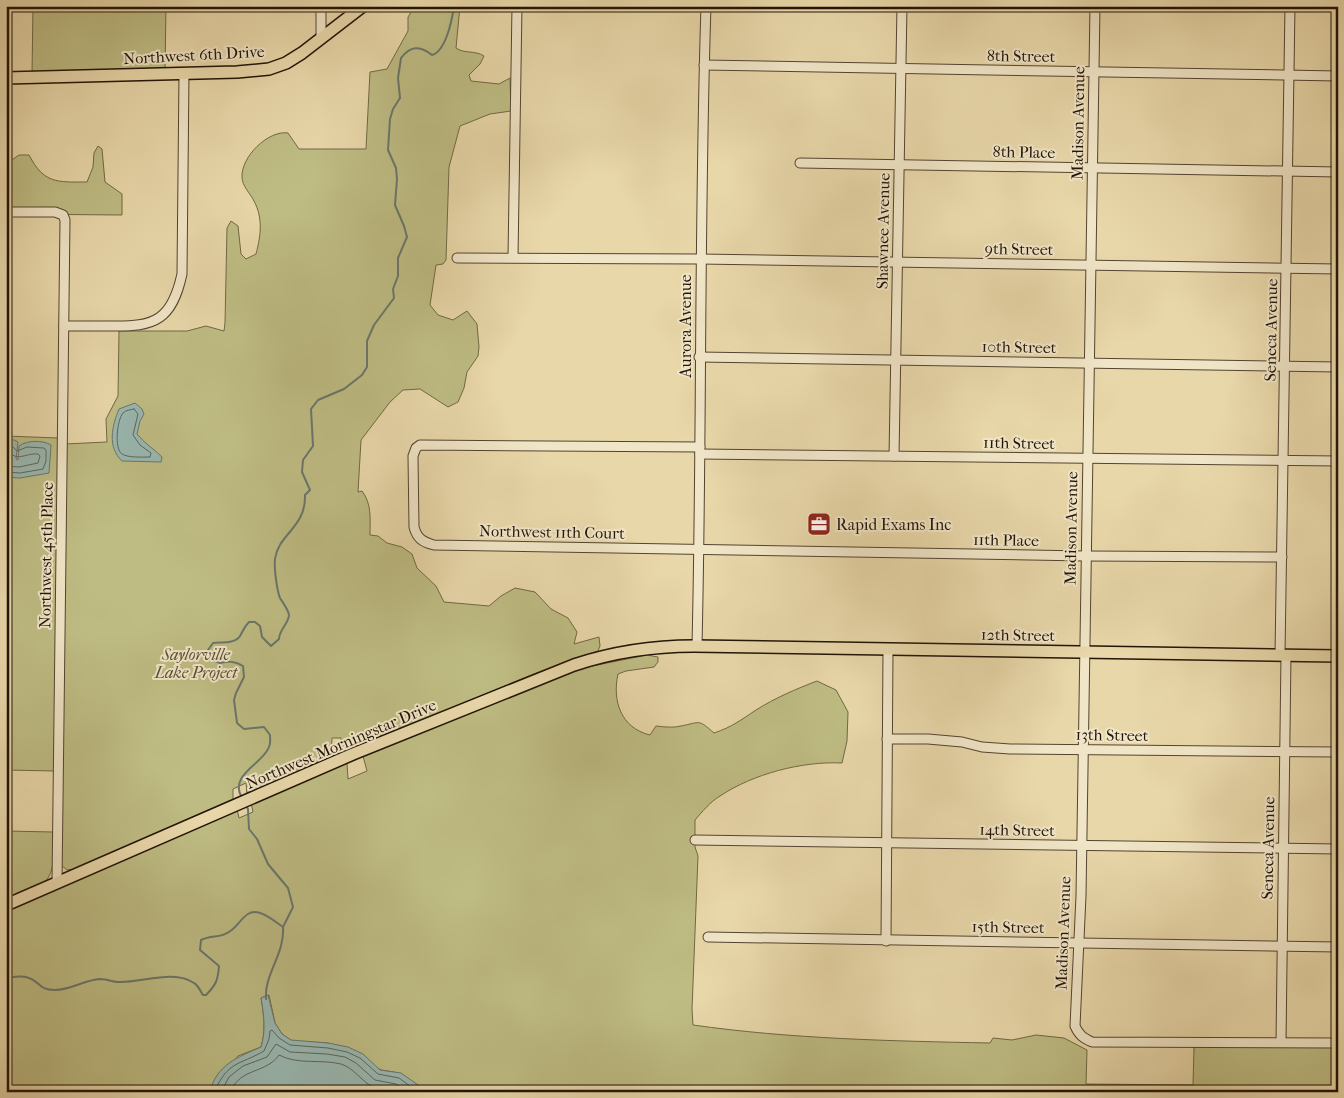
<svg xmlns="http://www.w3.org/2000/svg" width="1344" height="1098" font-family="'IM FELL French Canon',serif">
	<rect width="100%" height="100%" fill="#e8d7a9"/>
	<filter id="stains"><feTurbulence type="fractalNoise" baseFrequency=".004" numOctaves="4"/><feColorMatrix values="0 0 0 0 .2 0 0 0 0 .09 0 0 0 0 .02 0 0 0 .5 -.17"/></filter>
	<radialGradient id="worn" r=".72"><stop offset=".6" stop-color="#630" stop-opacity="0"/><stop offset="1" stop-color="#630" stop-opacity=".3"/></radialGradient>
	<g fill="#bebc83" stroke="#706844">
		<polygon points="33,6 166,6 165,71 32,73"/>
		<path d="M415,6H460L456,48C464,54 475,50 484,56L480,64L469,75L471,81L499,84L510,78L511,111L490,114L460,126L449,167L446,260L443,264L436,265L430,305L438,315L453,320L467,311L477,324L479,347L478,356L467,372L464,388L458,402L448,407L420,389L403,390L390,402L361,440L358,492L362,491C372,504 370,519 370,535L378,536L387,543L402,547L412,554L417,568L436,586L444,602L489,606L501,596L515,588L535,592L551,609L568,618L577,632L574,644L599,637L600,646L598,651C511,678 430,722 345,753L341,751V738H332L331,758L247,795L246,783L233,789V801L77,869L67,870L61,865L65,444L107,442L106,419L118,396L119,331H187L206,326L224,331L225,323L227,228L231,221L238,226L241,254L246,259L256,254C261,235 263,218 254,201C250,193 242,186 242,177C241,157 268,130 288,133L299,149H366L370,72L387,69L408,31V17Z"/>
		<path d="M98,146L102,149L105,182L122,194V215L6,214V164L19,155H29C44,184 57,182 87,182L93,167L94,153Z"/>
		<polygon points="6,436 58,438 55,771 6,770"/>
		<path d="M647,655L658,657V662L654,667L626,671L618,674C612,701 621,728 650,735L656,726C664,727 674,728 681,726C701,722 698,719 714,733C732,727 741,720 756,710C775,698 796,689 817,681L836,690L848,712L847,741L842,763C802,761 753,774 720,796C710,802 702,812 695,820V847L698,856L692,1009L693,1025C792,1039 891,1041 990,1043L993,1038L1012,1040L1036,1035L1064,1038L1087,1050L1086,1084L1193,1085L1194,1048L1203,1046L1338,1047V1092H428L394,1072L381,1070L328,1043L292,1041L282,1034L275,1023L269,995L261,998C264,1015 266,1031 261,1047L238,1056L210,1092H6V911L237,809L239,818L253,812L251,803L347,763L348,779L367,771L363,756L582,668Z"/>
		<path d="M6,831L53,832C53,846 56,866 48,878C42,887 16,896 6,900Z"/>
	</g>
	<g fill="#99b8b1" stroke="#69766d">
		<path d="M135,403L142,409L144,414L140,421L137,434C144,443 154,449 162,457L161,462L122,461C107,447 112,426 119,409Z"/>
		<path d="M6,439L14,440L18,442L16,459L18,460L19,446C27,440 43,440 51,445L49,473L20,478L6,477Z"/>
		<path d="M268,995L275,1023L282,1034L291,1040L328,1043L348,1047L363,1054L380,1070L401,1073L428,1092H210C216,1065 238,1057 261,1047C266,1031 264,1015 261,998Z"/>
	</g>
	<g fill="none" stroke-linecap="round" stroke-linejoin="round">
		<g stroke="#5d665c" stroke-width="1">
			<path d="M134,409L138,414L133,435L140,445L151,453L150,457C143,457 128,458 122,454C114,449 117,420 123,413C126,410 130,410 134,409Z"/>
			<polyline points="6,444 11,445 17,451 27,447 44,448 46,450 46,461 43,469 20,473 6,472"/>
			<path d="M6,450C19,463 23,453 38,454L40,456L38,463L19,467L6,466"/>
			<path d="M214,1092C229,1060 238,1066 264,1051L269,1039L270,1031L272,1030L279,1038L290,1045L328,1048L347,1052L360,1058L378,1074L399,1078L418,1092"/>
			<polyline points="221,1092 229,1077 243,1066 267,1057 276,1044 290,1052 327,1054 345,1057 356,1063 375,1080 396,1084 408,1092"/>
			<path d="M230,1092C240,1071 254,1074 271,1063C274,1061 277,1058 279,1055C298,1065 321,1059 341,1064C354,1068 361,1081 373,1087C380,1090 388,1089 395,1092"/>
		</g>
		<g stroke="#69766d" stroke-width="2">
			<path d="M242,798C228,775 263,764 269,747C271,743 270,739 270,735L264,727L244,729L237,723L234,700L236,693L244,677L243,666C234,661 229,661 220,663L211,659L208,650L213,643C221,642 235,644 240,636C243,631 244,627 249,622H255L260,626L262,637L271,646L279,639C279,630 289,623 289,615C288,609 283,603 280,598C277,591 274,568 275,559C278,534 306,528 305,495L310,490L302,472L303,460L313,446L311,409L318,400L344,389L362,375L367,367V341L374,325L394,298L393,289L398,276V258L407,237L404,226L395,205L397,179L396,168L388,150L390,119L393,109L400,98L398,78L401,58C410,46 420,45 432,55C446,51 452,20 454,6"/>
			<polyline points="245,804 248,809 249,829 257,839 268,864 288,888 293,907 283,927"/>
			<path d="M6,978C14,977 21,975 29,978C41,982 38,990 55,990C71,990 84,980 100,979C106,979 113,982 119,982C141,983 174,969 194,983C198,985 201,992 203,995H206C216,985 218,980 219,966L200,950L201,940C211,935 220,938 227,933C236,929 240,919 248,914C259,907 274,921 283,927C285,954 264,974 266,999"/>
		</g>
		<g stroke="#53442f" stroke-width="11">
			<g id="minor">
				<polyline points="321,6 321,39"/>
				<path d="M1095,6L1081,896L1075,1026C1079,1035 1083,1038 1092,1042L1338,1043"/>
				<polyline points="704,65 1338,76"/>
				<polyline points="800,163 1338,172"/>
				<polyline points="6,212 55,212 63,215 65,220 57,883"/>
				<polyline points="513,257 517,6"/>
				<polyline points="457,258 700,259 1338,269"/>
				<path d="M64,326C80,326 95,326 111,326C155,327 172,320 182,274L184,74"/>
				<polyline points="699,357 1338,367"/>
				<path d="M700,447L420,445L416,448L413,456L414,527C417,538 422,542 434,545L1085,556L1282,557"/>
				<polyline points="700,454 1338,461"/>
				<polyline points="894,456 902,6"/>
				<path d="M697,646C702,433 699,219 706,6"/>
				<polyline points="1280,655 1290,6"/>
				<polyline points="887,739 928,739 962,742 982,747 1010,749 1338,752"/>
				<polyline points="695,840 1338,849"/>
				<polyline points="708,937 1338,947"/>
				<polyline points="886,941 888,650"/>
				<polyline points="1281,1042 1286,655"/>
			</g>
		</g>
		<g stroke="#211306" stroke-width="14">
			<g id="major">
				<polyline points="6,78 237,72 269,69 286,63 302,53 363,6"/>
				<path d="M6,905L353,754L574,665C613,652 653,646 694,646L1338,656"/>
			</g>
		</g>
		<use href="#minor" stroke="#f0e5c7" stroke-width="9"/>
		<use href="#major" stroke="#e8d7a9" stroke-width="11"/>
	</g>
	<defs>
		<g id="office-square" transform="scale(1.25)"><rect x="-9" y="-9" width="18" height="18" rx="4" fill="#8f2418" stroke="#f0e5c7"/><path d="M-6-3h4V-5.5h4V-3h4V5H-6ZM-1-4.5V-3h2v-1.5ZM-6 0V1H6V0Z" fill="#fff"/></g>
	</defs>
	<g fill-rule="evenodd">
		<use href="#office-square" x="819" y="524"/>
	</g>
	<g text-anchor="middle" dominant-baseline="central" stroke-width="4" stroke-linejoin="round" paint-order="stroke">
		<g font-size="16" fill="#211306" stroke="#f0e5c7">
			<text transform="translate(194 55) rotate(-3)">Northwest 6th Drive</text>
			<text transform="translate(1021 56) rotate(1)">8th Street</text>
			<text transform="translate(1078 123) rotate(-89)">Madison Avenue</text>
			<text transform="translate(1024 152) rotate(1)">8th Place</text>
			<text transform="translate(883 231) rotate(-89)">Shawnee Avenue</text>
			<text transform="translate(1019 249) rotate(1)">9th Street</text>
			<text transform="translate(685 326) rotate(-90)">Aurora Avenue</text>
			<text transform="translate(1271 330) rotate(-89)">Seneca Avenue</text>
			<text transform="translate(1019 347) rotate(1)">10th Street</text>
			<text transform="translate(1019 443) rotate(1)">11th Street</text>
			<text transform="translate(1071 528) rotate(-89)">Madison Avenue</text>
			<text transform="translate(552 532) rotate(1)">Northwest 11th Court</text>
			<text transform="translate(1006 540) rotate(1)">11th Place</text>
			<text transform="translate(46 555) rotate(-89)">Northwest 45th Place</text>
			<text transform="translate(1018 635) rotate(1)">12th Street</text>
			<text transform="translate(1112 735) rotate(1)">13th Street</text>
			<text transform="translate(341 744) rotate(-23)">Northwest Morningstar Drive</text>
			<text transform="translate(1017 830) rotate(1)">14th Street</text>
			<text transform="translate(1268 848) rotate(-89)">Seneca Avenue</text>
			<text transform="translate(1008 927) rotate(1)">15th Street</text>
			<text transform="translate(1063 933) rotate(-88)">Madison Avenue</text>
		</g>
		<g font-size="16" fill="#211306" stroke="#f0e5c7" text-anchor="start">
			<text x="836" y="524">Rapid Exams Inc</text>
		</g>
		<g font-size="16" font-style="italic" fill="#584e32" stroke="#f0e5c7">
			<text x="196" y="654">Saylorville<tspan x="196" dy="18">Lake Project</tspan></text>
		</g>
	</g>
	<rect width="1344" height="1098" fill="none" stroke="#e8d7a9" stroke-width="25"/>
	<rect x="8" y="8" width="1329" height="1083" fill="none" stroke="#211306" stroke-width="2.5"/>
	<rect x="12" y="12" width="1319" height="1073" fill="none" stroke="#211306"/>
	<rect width="100%" height="100%" filter="url(#stains)"/>
	<rect width="100%" height="100%" fill="url(#worn)"/>
</svg>
